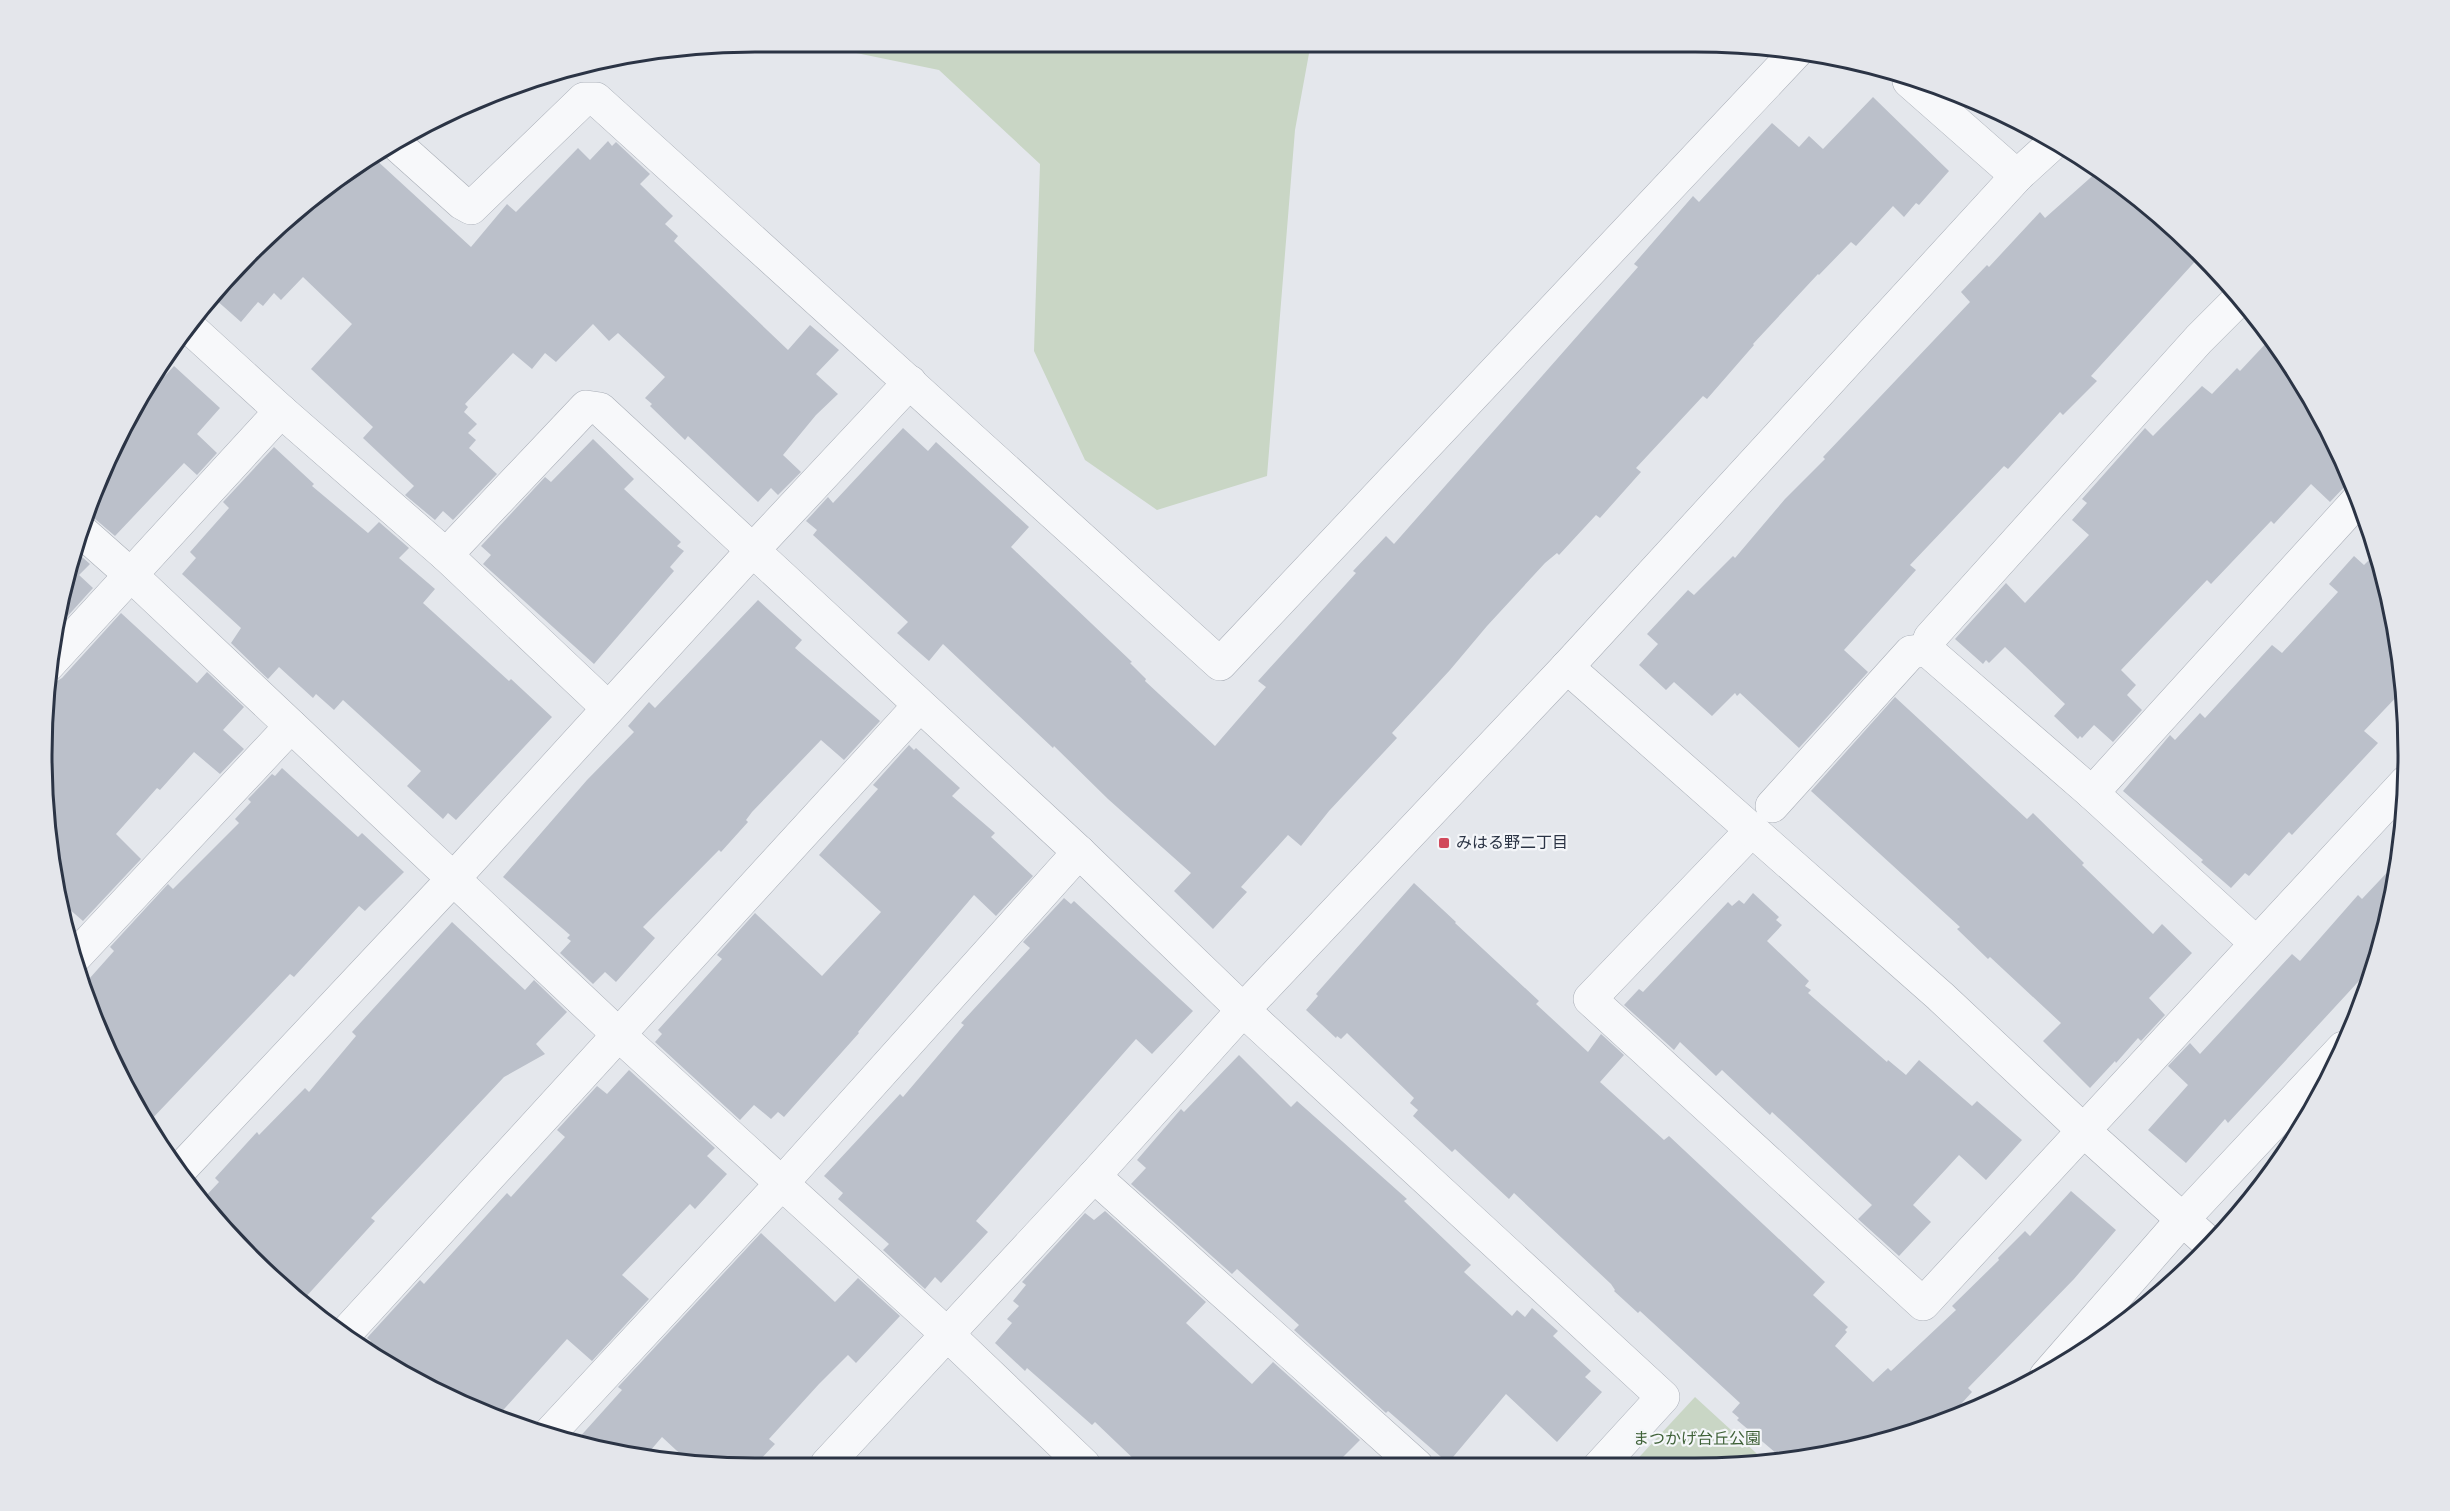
<svg xmlns="http://www.w3.org/2000/svg" width="2450" height="1511" font-family="'Source Sans 3','Noto Sans JP',sans-serif">
	<rect width="100%" height="100%" fill="#e4e7ec"/>
	<g fill="#c9d6c5">
		<polygon points="832,48 1310,48 1295,130 1267,476 1157,510 1085,460 1034,351 1040,164 939,70"/>
		<polygon points="1695,1397 1767,1463 1741,1467 1630,1467"/>
	</g>
	<g fill="#bbc0ca">
		<polygon points="1873,97 1949,171 1919,205 1916,203 1904,217 1893,206 1856,246 1851,242 1819,275 1818,274 1753,344 1754,345 1707,399 1703,396 1636,468 1641,472 1600,518 1596,515 1559,555 1557,553 1545,563 1487,626 1450,670 1392,733 1397,738 1329,811 1301,846 1288,835 1241,887 1247,892 1213,929 1174,891 1191,873 1108,799 1054,746 1053,748 943,644 929,661 897,633 908,622 813,535 817,530 806,521 828,497 833,503 903,428 928,451 936,442 1029,527 1011,547 1132,662 1130,663 1146,679 1145,681 1215,746 1266,687 1258,681 1356,573 1353,571 1386,536 1394,544 1638,267 1634,264 1693,196 1699,202 1772,123 1799,147 1809,136 1823,149"/>
		<polygon points="608,141 612,146 616,142 650,174 640,184 673,216 665,224 678,236 674,241 788,350 810,325 839,350 816,374 838,394 816,415 783,455 801,472 778,495 771,488 758,502 688,436 685,440 650,406 652,404 645,398 665,377 618,333 609,341 593,324 556,362 545,353 532,369 513,353 465,404 468,407 464,412 477,424 468,433 476,440 469,448 497,474 453,520 443,511 435,520 405,495 414,486 363,438 373,427 311,369 352,324 303,277 281,300 274,293 263,306 258,302 241,322 215,299 235,277 231,275 251,251 321,189 373,157 471,247 507,204 516,212 578,148 590,160"/>
		<polygon points="2098,171 2129,189 2200,256 2091,376 2097,381 2063,415 2060,412 2008,469 2004,466 1910,565 1916,570 1844,650 1868,672 1799,748 1740,693 1737,696 1735,693 1712,716 1674,682 1666,690 1639,665 1658,644 1647,634 1688,590 1694,595 1733,556 1735,558 1785,499 1825,459 1823,457 1970,302 1961,292 1987,265 1989,267 2040,212 2045,218"/>
		<polygon points="2270,339 2312,398 2350,481 2330,502 2311,484 2274,524 2271,521 2211,584 2207,580 2121,670 2136,685 2127,695 2142,710 2113,742 2094,725 2082,738 2080,736 2078,739 2054,716 2065,704 2005,647 1989,663 1986,660 1983,664 1955,639 2006,583 2025,603 2089,535 2072,520 2087,503 2082,499 2145,428 2153,436 2202,386 2212,394 2237,368 2240,371"/>
		<polygon points="174,366 220,408 197,434 217,453 197,475 184,463 115,536 87,512 141,402"/>
		<polygon points="593,439 634,479 624,489 681,542 677,546 684,551 670,567 674,571 594,664 483,564 491,555 481,546 545,477 551,482"/>
		<polygon points="274,447 314,484 312,486 368,533 379,522 409,548 399,558 435,589 423,603 509,681 511,679 552,717 456,820 448,813 443,819 407,786 421,771 343,700 334,710 316,694 313,698 279,667 268,679 231,643 241,628 182,574 196,558 190,552 229,508 223,502"/>
		<polygon points="74,550 90,564 79,575 93,588 56,629"/>
		<polygon points="2376,553 2402,662 2403,690 2364,731 2378,743 2292,835 2289,832 2249,876 2245,873 2231,888 2201,862 2203,860 2123,791 2170,735 2175,740 2200,713 2205,718 2272,645 2282,653 2338,592 2329,584 2354,556 2364,565"/>
		<polygon points="758,600 802,640 795,648 880,721 844,760 821,740 752,812 746,820 748,822 721,852 719,850 643,927 655,938 616,982 605,972 593,984 560,953 571,941 567,938 570,935 503,877 587,780 634,732 628,726 649,702 655,708"/>
		<polygon points="121,613 197,683 207,672 244,707 223,730 244,749 220,774 194,752 160,790 157,788 116,834 141,859 83,921 60,901 48,849 42,755 47,683 54,683 62,678"/>
		<polygon points="1895,697 2027,819 2033,813 2084,863 2082,865 2153,934 2162,924 2192,953 2149,998 2165,1015 2141,1041 2138,1038 2116,1063 2115,1061 2090,1088 2043,1041 2061,1023 1990,957 1988,959 1957,929 1960,927 1811,791"/>
		<polygon points="909,745 914,750 916,748 960,788 952,796 995,833 991,837 1033,876 996,916 974,895 858,1032 859,1033 784,1117 778,1112 771,1119 754,1105 740,1120 655,1042 662,1034 658,1030 722,959 717,955 755,913 822,976 881,912 819,855 878,789 873,785"/>
		<polygon points="282,768 358,837 362,833 404,872 365,911 359,906 294,977 290,974 148,1123 81,988 114,951 110,947 168,884 173,889 239,823 235,819 251,802 248,799 272,774 275,776"/>
		<polygon points="2396,863 2384,940 2377,958 2358,982 2228,1123 2225,1119 2186,1163 2148,1130 2188,1085 2168,1066 2190,1043 2200,1054 2292,954 2300,961 2358,895 2362,899"/>
		<polygon points="1414,883 1456,922 1455,923 1539,1001 1536,1004 1588,1052 1601,1034 1624,1055 1600,1082 1664,1140 1669,1136 1825,1282 1813,1295 1848,1327 1845,1330 1847,1332 1835,1346 1873,1382 1888,1368 1891,1371 1956,1310 1952,1306 1999,1260 1998,1258 2025,1231 2030,1236 2071,1191 2116,1230 2074,1279 1968,1388 1972,1392 1951,1415 1886,1442 1876,1433 1862,1448 1784,1460 1737,1420 1739,1418 1732,1412 1740,1403 1640,1311 1638,1313 1614,1291 1615,1290 1611,1284 1514,1193 1509,1199 1455,1149 1452,1152 1413,1116 1418,1110 1410,1103 1414,1098 1347,1033 1341,1039 1337,1036 1336,1038 1306,1010 1318,996 1316,994"/>
		<polygon points="1753,893 1779,917 1776,920 1782,925 1767,941 1809,981 1805,986 1811,990 1808,993 1887,1062 1888,1060 1906,1075 1919,1060 1972,1106 1977,1101 2022,1140 1986,1180 1959,1155 1913,1205 1931,1222 1899,1256 1858,1219 1872,1205 1772,1112 1770,1115 1722,1070 1716,1076 1680,1042 1674,1050 1624,1005 1639,989 1643,992 1728,902 1732,906 1739,900 1744,904"/>
		<polygon points="1064,898 1071,904 1074,901 1193,1011 1152,1054 1136,1039 976,1221 988,1232 941,1283 935,1277 925,1289 883,1250 889,1244 838,1199 843,1193 824,1176 900,1094 903,1097 964,1025 961,1023 1030,948 1023,942"/>
		<polygon points="452,922 525,990 534,980 567,1012 536,1044 545,1054 504,1077 371,1218 375,1221 303,1300 233,1239 202,1200 219,1182 215,1178 257,1132 259,1135 305,1088 309,1092 356,1036 352,1032"/>
		<polygon points="1239,1055 1291,1107 1297,1101 1407,1199 1404,1201 1471,1265 1464,1272 1512,1316 1517,1310 1525,1317 1532,1308 1558,1331 1553,1336 1591,1371 1585,1377 1602,1392 1557,1442 1506,1394 1448,1463 1388,1411 1386,1413 1294,1330 1299,1325 1237,1269 1232,1274 1131,1184 1146,1168 1137,1160 1181,1109 1184,1112"/>
		<polygon points="629,1070 715,1148 707,1156 727,1174 695,1209 690,1204 622,1275 649,1299 592,1361 567,1339 496,1418 483,1415 365,1347 371,1341 367,1338 420,1280 424,1284 507,1193 511,1197 565,1137 557,1130 597,1086 607,1094"/>
		<polygon points="1105,1211 1206,1302 1186,1323 1252,1384 1273,1362 1360,1440 1334,1466 1140,1465 1095,1422 1092,1425 1027,1368 1025,1371 995,1343 1012,1323 1007,1319 1019,1306 1013,1301 1026,1285 1022,1282 1085,1213 1094,1220"/>
		<polygon points="761,1233 835,1302 858,1278 900,1316 856,1363 848,1355 819,1384 769,1439 775,1444 757,1463 690,1463 662,1437 644,1458 577,1440 622,1390 618,1387"/>
	</g>
	<g fill="none" stroke-linecap="round" stroke-linejoin="round">
		<g stroke="#a9aeb7" stroke-width="34">
			<g id="pedestrian">
				<polyline points="1772,806 1911,652 1927,650"/>
				<polyline points="2046,1376 2183,1219 2343,1048"/>
			</g>
		</g>
		<g stroke="#a9aeb7" stroke-width="34">
			<g id="minor">
				<polyline points="1909,81 2017,176"/>
				<polyline points="395,143 462,203 471,208 584,99 596,99 1220,664 1797,51"/>
				<polyline points="2240,298 2199,339 1930,638 1927,650 2092,793 2256,943"/>
				<polyline points="189,327 281,411 446,555 608,708"/>
				<polyline points="446,555 586,407 600,409 1079,852 1243,1010 1663,1397 1599,1467"/>
				<polyline points="48,665 281,411"/>
				<polyline points="2092,793 2358,500"/>
				<polyline points="1752,830 1590,999 1923,1304 2406,782"/>
				<polyline points="454,878 752,551 910,382"/>
				<polyline points="74,958 291,726"/>
				<polyline points="1094,1176 1417,1466"/>
				<polyline points="344,1335 919,706"/>
				<polyline points="550,1433 782,1183 1079,852"/>
			</g>
		</g>
		<g stroke="#a9aeb7" stroke-width="34">
			<g id="tertiary">
				<polyline points="79,529 132,576 619,1035 947,1334 1084,1465"/>
				<polyline points="1567,667 1940,996 2084,1131 2210,1244"/>
				<polyline points="178,1172 454,878"/>
				<polyline points="827,1464 1094,1176 1243,1010 1567,667 2017,176 2051,145"/>
			</g>
		</g>
		<use href="#pedestrian" stroke="#f7f8fa" stroke-width="33"/>
		<use href="#minor" stroke="#f7f8fa" stroke-width="33"/>
		<use href="#tertiary" stroke="#f7f8fa" stroke-width="33"/>
	</g>
	<rect fill="#d1495b" stroke="#f4f6f9" stroke-width="2" x="1438" y="837" width="12" height="12" rx="3"/>
	<g text-anchor="middle" dominant-baseline="central" stroke-width="4.5" stroke-linejoin="round" paint-order="stroke">
		<g font-size="16" fill="#2b3445" stroke="#f4f6f9" text-anchor="start">
			<text x="1456" y="843">みはる野二丁目</text>
		</g>
		<g font-size="16" fill="#3f6138" stroke="#f4f6f9">
			<text x="1697" y="1439">まつかげ台丘公園</text>
		</g>
	</g>
	<path d="M0 0H2450V1511H0ZM755 52H1695A703 703 0 0 1 2398 755V755A703 703 0 0 1 1695 1458H755A703 703 0 0 1 52 755V755A703 703 0 0 1 755 52Z" fill="#e4e6eb" fill-rule="evenodd"/>
	<path fill="none" stroke="#2b3445" stroke-width="3" d="M755 52H1695A703 703 0 0 1 2398 755V755A703 703 0 0 1 1695 1458H755A703 703 0 0 1 52 755V755A703 703 0 0 1 755 52Z"/>
</svg>
